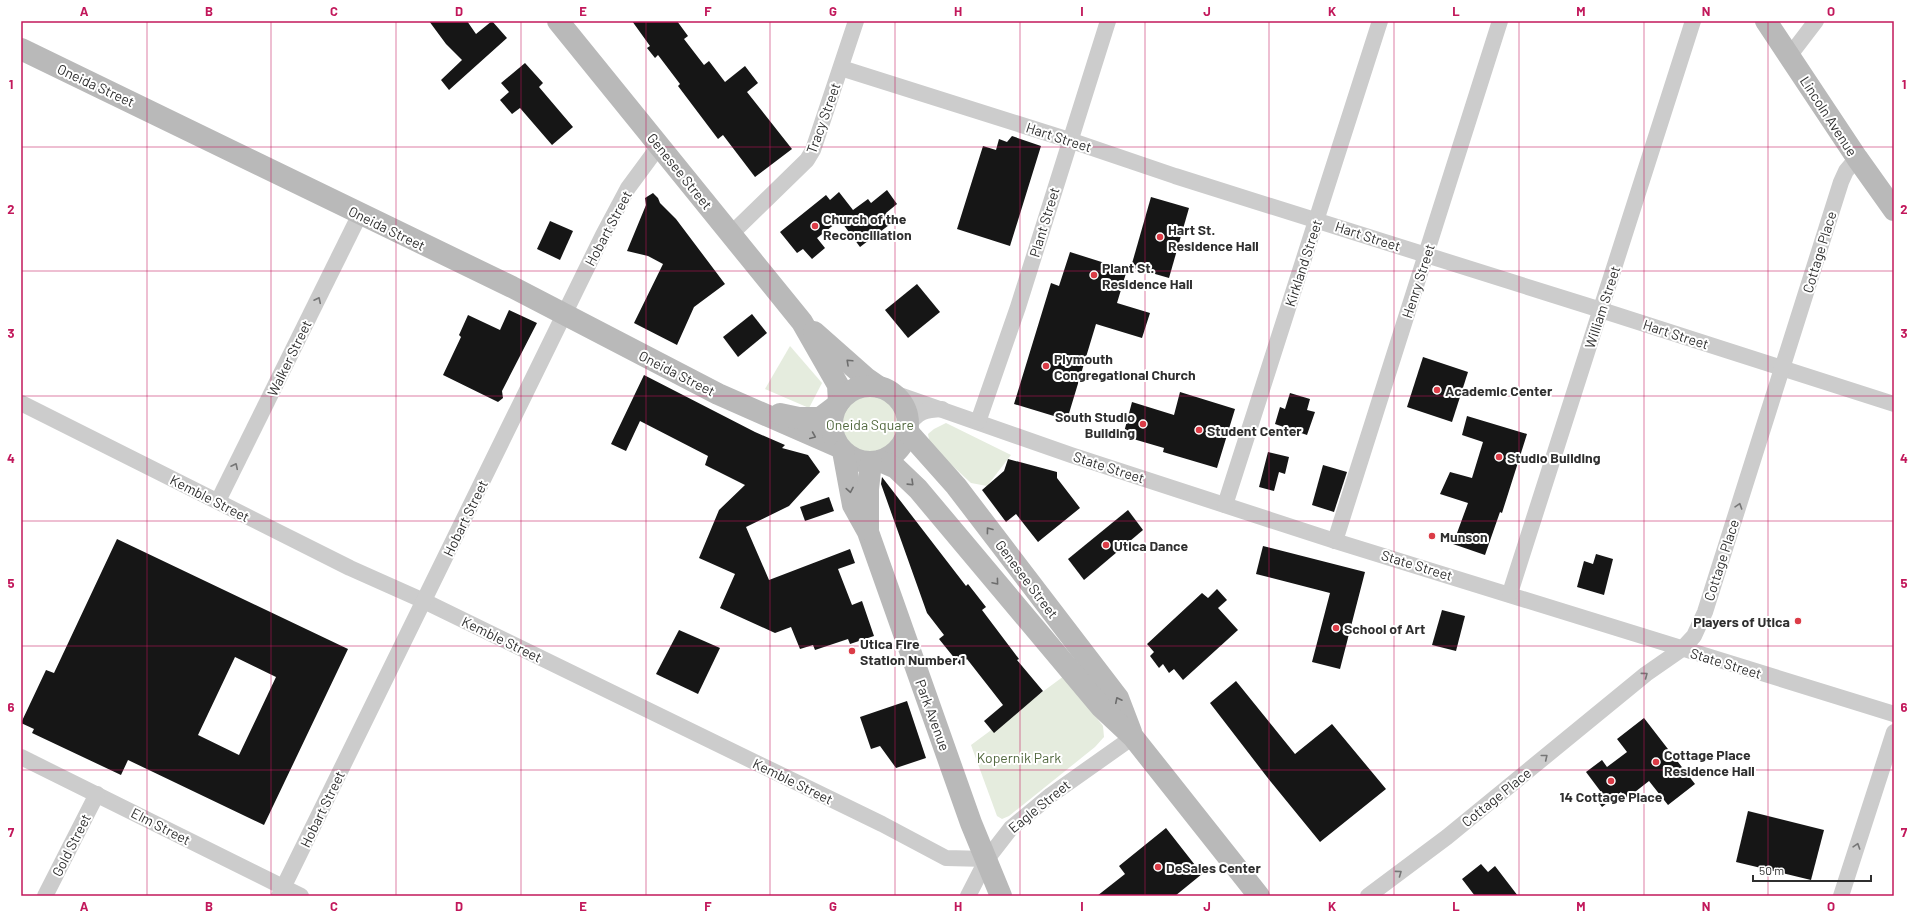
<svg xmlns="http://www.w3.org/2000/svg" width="1915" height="917" font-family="Barlow,sans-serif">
	<rect width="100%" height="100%" fill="#fff"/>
	<g fill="#e5ecde">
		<polygon points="790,346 822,383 809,408 765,389"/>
		<polygon points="868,386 900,401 906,413 908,426 904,441 898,450 890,457 861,461 851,458 834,437 832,427 833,416 847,394 856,388"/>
		<polygon points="946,423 1011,455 987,486 971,483 930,445 928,434 934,429"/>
		<polygon points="1064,676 1103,726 1104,737 1095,747 1009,816 1002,819 997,816 971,745"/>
	</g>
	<g fill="#161616" fill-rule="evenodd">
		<polygon points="429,21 467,21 476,34 492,21 507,38 449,90 441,80 462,60 446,44"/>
		<polygon points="632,21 677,21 688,36 684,39 704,65 709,61 725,82 745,66 758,83 747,92 792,149 755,177 723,135 718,139 678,86 680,84 658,55 655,58 647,48 650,46"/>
		<polygon points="525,63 543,83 539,87 573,127 552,145 520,108 512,114 500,100 509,92 501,83"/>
		<polygon points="1012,136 1041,146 1010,246 957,229 983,146 996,150 999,139 1007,142"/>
		<polygon points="887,190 897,204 886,213 893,222 860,247 840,220 817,238 825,248 812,259 803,249 797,253 780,232 826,195 830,200 839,192 853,210 868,199 871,203"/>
		<polygon points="653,193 658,198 660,203 676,219 725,284 694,307 677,345 634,323 663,264 648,256 627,251 646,205 645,198"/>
		<polygon points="1151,197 1189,208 1169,278 1131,267"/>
		<polygon points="550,221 573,231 560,260 537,249"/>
		<polygon points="1070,252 1127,270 1117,303 1150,313 1142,338 1096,324 1067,420 1014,404 1051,283 1059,286"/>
		<polygon points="917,284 940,312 908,338 885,310"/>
		<polygon points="509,310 537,323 502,391 503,398 498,402 443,375 461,337 459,335 468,315 500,330"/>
		<polygon points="752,314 767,333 738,357 723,337"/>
		<polygon points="1423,357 1468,372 1452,422 1407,407"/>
		<polygon points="644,375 755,432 785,445 782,448 808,455 820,472 789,506 746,527 769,580 850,549 855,563 838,569 852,605 862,601 874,636 850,644 848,639 815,650 813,645 800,649 791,627 775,633 720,608 735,574 699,558 719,510 745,485 705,465 708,456 640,421 626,451 611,444"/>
		<polygon points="1180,392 1235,409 1217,468 1163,452 1164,448 1123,436 1132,402 1174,415"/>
		<polygon points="1290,393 1310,399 1307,410 1315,412 1307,435 1275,424 1280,407 1285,409"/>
		<polygon points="1467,416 1527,434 1502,513 1500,512 1485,555 1453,544 1468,503 1440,494 1450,472 1472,478 1483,442 1462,435"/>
		<polygon points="1268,452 1289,457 1285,474 1279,472 1274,491 1259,487"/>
		<polygon points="1008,459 1057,472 1057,478 1080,508 1038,542 1016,514 1006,522 982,490 1004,471"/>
		<polygon points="1323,465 1347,472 1334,512 1312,505"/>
		<polygon points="882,477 966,586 968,584 986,607 982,610 1019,659 1017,660 1043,691 994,733 984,721 1003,705 967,659 960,665 939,639 944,635 927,613 881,484"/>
		<polygon points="829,497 834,511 805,521 800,507"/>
		<polygon points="1128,510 1143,530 1084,580 1068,559"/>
		<path d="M117,539L348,649L264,825L128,760L121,775L32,733L34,729L21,723L46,670L54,673ZM235,657L276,677L239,755L198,735Z"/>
		<polygon points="1263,546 1365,572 1340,669 1312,662 1330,593 1256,574"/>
		<polygon points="1596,554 1613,559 1604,595 1577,587 1584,561 1593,564"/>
		<polygon points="1217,589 1227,600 1218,608 1238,630 1183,680 1174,669 1169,673 1163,664 1159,668 1150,656 1154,652 1147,644 1202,593 1208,598"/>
		<polygon points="1442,610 1465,616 1456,651 1432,645"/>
		<polygon points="679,630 720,648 698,694 656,674"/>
		<polygon points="1236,681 1295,754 1332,724 1386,789 1320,842 1267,777 1210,703"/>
		<polygon points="907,701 926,758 896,768 880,746 871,749 860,717"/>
		<polygon points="1644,718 1695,784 1668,805 1649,781 1626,799 1621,792 1602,807 1595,797 1601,792 1586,772 1602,760 1607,767 1627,752 1617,739"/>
		<polygon points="1748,811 1824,830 1811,880 1736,862"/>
		<polygon points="1166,828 1202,874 1175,896 1097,896 1125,874 1119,866"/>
		<polygon points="1481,864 1488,872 1495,866 1518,896 1475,896 1462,879"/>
	</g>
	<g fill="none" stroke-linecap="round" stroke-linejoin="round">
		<g stroke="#ccc" stroke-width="16">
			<polyline points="1790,55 1816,21"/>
			<polyline points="841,68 1069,140 1175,176 1601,310 1894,404"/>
			<polyline points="731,234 807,160 813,150 856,21"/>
			<polyline points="891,392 1071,455 1335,541 1894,714"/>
			<polyline points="21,403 350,568 424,601 882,824 946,858 987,859"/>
			<polyline points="978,422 1018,307 1108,21"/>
			<path d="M908,426C918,412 924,410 942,409"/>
			<polyline points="218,501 360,214"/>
			<polyline points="1225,505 1380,21"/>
			<polyline points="1335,541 1500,21"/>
			<polyline points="1510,593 1693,21"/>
			<polyline points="21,757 301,896"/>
			<polyline points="45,896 97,794"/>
			<polyline points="279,896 603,235 628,188 659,146"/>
			<polyline points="968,896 987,859 1011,828 1051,795 1133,737"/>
			<polyline points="1368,896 1447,837 1646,674 1682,649 1694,636 1705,612 1841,182 1846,171 1857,158"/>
			<polyline points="1841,896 1894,732"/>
		</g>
		<g stroke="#b9b9b9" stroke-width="22">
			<polyline points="558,21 802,322 838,385 839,402"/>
			<polyline points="1766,21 1857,158 1894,210"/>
			<polyline points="21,49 512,287 718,394 839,447"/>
			<polyline points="814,332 866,378 879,387"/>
			<circle cx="870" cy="424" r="38"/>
			<polyline points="780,414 799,418 820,418 836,406"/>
			<polyline points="907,431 956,486 1118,698 1131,732"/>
			<polyline points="843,451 853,505 868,532 971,823 1001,896"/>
			<polyline points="880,461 896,468 918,489 1101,707 1133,737 1259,896"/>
			<polyline points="868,529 868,489 871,462"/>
		</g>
	</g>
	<defs><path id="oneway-chevron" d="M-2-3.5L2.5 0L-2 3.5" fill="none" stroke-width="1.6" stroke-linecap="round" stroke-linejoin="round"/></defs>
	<g stroke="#767676">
		<use href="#oneway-chevron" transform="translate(318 300) rotate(-64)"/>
		<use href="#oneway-chevron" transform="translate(235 466) rotate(-64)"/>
		<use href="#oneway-chevron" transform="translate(1739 506) rotate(-72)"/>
		<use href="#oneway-chevron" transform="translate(1645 675) rotate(-37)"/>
		<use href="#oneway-chevron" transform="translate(1545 757) rotate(-39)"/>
		<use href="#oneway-chevron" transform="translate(1857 846) rotate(-72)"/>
		<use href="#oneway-chevron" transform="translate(1399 873) rotate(-36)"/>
	</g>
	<g stroke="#6d6d6d">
		<use href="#oneway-chevron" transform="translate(849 362) rotate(-137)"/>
		<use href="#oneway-chevron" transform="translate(813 436) rotate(23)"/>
		<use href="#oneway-chevron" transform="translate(911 483) rotate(44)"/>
		<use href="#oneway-chevron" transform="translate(850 490) rotate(80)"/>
		<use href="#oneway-chevron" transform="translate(989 530) rotate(-127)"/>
		<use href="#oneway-chevron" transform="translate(996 582) rotate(50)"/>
		<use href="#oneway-chevron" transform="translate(1118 700) rotate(-116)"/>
	</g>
	<path fill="none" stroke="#c2185b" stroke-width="1" stroke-opacity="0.55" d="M147,21V896M271,21V896M396,21V896M521,21V896M646,21V896M770,21V896M895,21V896M1020,21V896M1145,21V896M1269,21V896M1394,21V896M1519,21V896M1644,21V896M1768,21V896M21,147H1894M21,271H1894M21,396H1894M21,521H1894M21,646H1894M21,770H1894"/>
	<g fill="#db3c47" stroke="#fff" stroke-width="1.5">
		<circle cx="815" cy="226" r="4"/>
		<circle cx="1160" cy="237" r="4"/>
		<circle cx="1094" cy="275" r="4"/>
		<circle cx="1046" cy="366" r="4"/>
		<circle cx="1437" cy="390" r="4"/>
		<circle cx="1143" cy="424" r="4"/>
		<circle cx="1199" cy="430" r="4"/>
		<circle cx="1499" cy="457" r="4"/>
		<circle cx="1432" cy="536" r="4"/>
		<circle cx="1106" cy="545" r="4"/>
		<circle cx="1798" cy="621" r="4"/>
		<circle cx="1336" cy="628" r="4"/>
		<circle cx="852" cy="651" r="4"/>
		<circle cx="1656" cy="762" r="4"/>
		<circle cx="1611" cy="781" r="4"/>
		<circle cx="1158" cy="867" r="4"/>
	</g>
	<g text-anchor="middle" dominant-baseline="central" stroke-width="4" stroke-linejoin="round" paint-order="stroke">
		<g font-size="14" fill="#2f2f2f" stroke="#fff">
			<text transform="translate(96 85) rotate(25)">Oneida Street</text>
			<text transform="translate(1829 116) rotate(57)">Lincoln Avenue</text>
			<text transform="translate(823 118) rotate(-70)">Tracy Street</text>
			<text transform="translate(1059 137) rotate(18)">Hart Street</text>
			<text transform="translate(680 171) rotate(51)">Genesee Street</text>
			<text transform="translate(1044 222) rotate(-73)">Plant Street</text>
			<text transform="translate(387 228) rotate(26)">Oneida Street</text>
			<text transform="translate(608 228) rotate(-62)">Hobart Street</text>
			<text transform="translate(1368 236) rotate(18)">Hart Street</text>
			<text transform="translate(1819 252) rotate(-73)">Cottage Place</text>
			<text transform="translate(1303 263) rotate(-72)">Kirkland Street</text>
			<text transform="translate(1418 281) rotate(-72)">Henry Street</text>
			<text transform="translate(1602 307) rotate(-72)">William Street</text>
			<text transform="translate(1676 334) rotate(18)">Hart Street</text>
			<text transform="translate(289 358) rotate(-64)">Walker Street</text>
			<text transform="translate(677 373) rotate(27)">Oneida Street</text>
			<text transform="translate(1109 467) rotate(18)">State Street</text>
			<text transform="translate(210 498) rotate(27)">Kemble Street</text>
			<text transform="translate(465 518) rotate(-64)">Hobart Street</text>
			<text transform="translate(1721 560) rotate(-72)">Cottage Place</text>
			<text transform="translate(1417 565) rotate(17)">State Street</text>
			<text transform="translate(1027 579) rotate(53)">Genesee Street</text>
			<text transform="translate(502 639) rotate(26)">Kemble Street</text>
			<text transform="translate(1726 663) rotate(17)">State Street</text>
			<text transform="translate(933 715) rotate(70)">Park Avenue</text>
			<text transform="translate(793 781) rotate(26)">Kemble Street</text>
			<text transform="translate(1496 797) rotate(-39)">Cottage Place</text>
			<text transform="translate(1039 806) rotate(-39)">Eagle Street</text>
			<text transform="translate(322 809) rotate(-64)">Hobart Street</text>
			<text transform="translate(161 826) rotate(27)">Elm Street</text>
			<text transform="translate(71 845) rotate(-63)">Gold Street</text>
		</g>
		<g font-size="14" font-weight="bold" fill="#2f2f2f" stroke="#fff" text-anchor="start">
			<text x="823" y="218">Church of the<tspan x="823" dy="16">Reconciliation</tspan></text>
			<text x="1168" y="229">Hart St.<tspan x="1168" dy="16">Residence Hall</tspan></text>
			<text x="1102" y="267">Plant St.<tspan x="1102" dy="16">Residence Hall</tspan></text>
			<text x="1054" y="358">Plymouth<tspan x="1054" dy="16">Congregational Church</tspan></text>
			<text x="1445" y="390">Academic Center</text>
			<text x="1135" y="416" text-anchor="end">South Studio<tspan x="1135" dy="16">Building</tspan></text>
			<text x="1207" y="430">Student Center</text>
			<text x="1507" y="457">Studio Building</text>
			<text x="1440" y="536">Munson</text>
			<text x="1114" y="545">Utica Dance</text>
			<text x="1790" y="621" text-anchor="end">Players of Utica</text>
			<text x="1344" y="628">School of Art</text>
			<text x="860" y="643">Utica Fire<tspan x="860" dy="16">Station Number 1</tspan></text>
			<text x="1664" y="754">Cottage Place<tspan x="1664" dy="16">Residence Hall</tspan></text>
			<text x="1611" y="796" text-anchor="middle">14 Cottage Place</text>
			<text x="1166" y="867">DeSales Center</text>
		</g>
		<g font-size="14" fill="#52693f" stroke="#fff">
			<text x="870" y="424">Oneida Square</text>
			<text x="1019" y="757">Kopernik Park</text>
		</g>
	</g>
	<rect width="1915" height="917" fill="none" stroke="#ffffff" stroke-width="44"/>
	<path d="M1753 875v6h118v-6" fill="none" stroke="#2f2f2f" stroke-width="2"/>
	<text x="1759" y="875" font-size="12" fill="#2f2f2f" stroke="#ffffff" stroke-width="3" paint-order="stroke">50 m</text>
	<rect x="22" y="22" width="1871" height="873" fill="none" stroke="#c2185b" stroke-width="1.5"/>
	<g font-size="13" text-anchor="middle" font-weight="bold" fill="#c2185b">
		<text x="84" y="16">A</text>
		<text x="209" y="16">B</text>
		<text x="334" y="16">C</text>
		<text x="459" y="16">D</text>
		<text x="583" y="16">E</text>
		<text x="708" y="16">F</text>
		<text x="833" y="16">G</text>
		<text x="958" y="16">H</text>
		<text x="1082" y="16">I</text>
		<text x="1207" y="16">J</text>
		<text x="1332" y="16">K</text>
		<text x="1456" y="16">L</text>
		<text x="1581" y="16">M</text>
		<text x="1706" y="16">N</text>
		<text x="1831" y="16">O</text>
		<text x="11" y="89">1</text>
		<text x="1904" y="89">1</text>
		<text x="11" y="214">2</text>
		<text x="1904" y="214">2</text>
		<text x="11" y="338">3</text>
		<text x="1904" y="338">3</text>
		<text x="11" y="463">4</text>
		<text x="1904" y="463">4</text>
		<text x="11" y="588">5</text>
		<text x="1904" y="588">5</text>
		<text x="11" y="712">6</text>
		<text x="1904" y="712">6</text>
		<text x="11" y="837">7</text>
		<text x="1904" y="837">7</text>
		<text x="84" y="911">A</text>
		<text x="209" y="911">B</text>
		<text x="334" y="911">C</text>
		<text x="459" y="911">D</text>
		<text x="583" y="911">E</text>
		<text x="708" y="911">F</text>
		<text x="833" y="911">G</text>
		<text x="958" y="911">H</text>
		<text x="1082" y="911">I</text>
		<text x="1207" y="911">J</text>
		<text x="1332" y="911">K</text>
		<text x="1456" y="911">L</text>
		<text x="1581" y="911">M</text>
		<text x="1706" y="911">N</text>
		<text x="1831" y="911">O</text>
	</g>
</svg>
